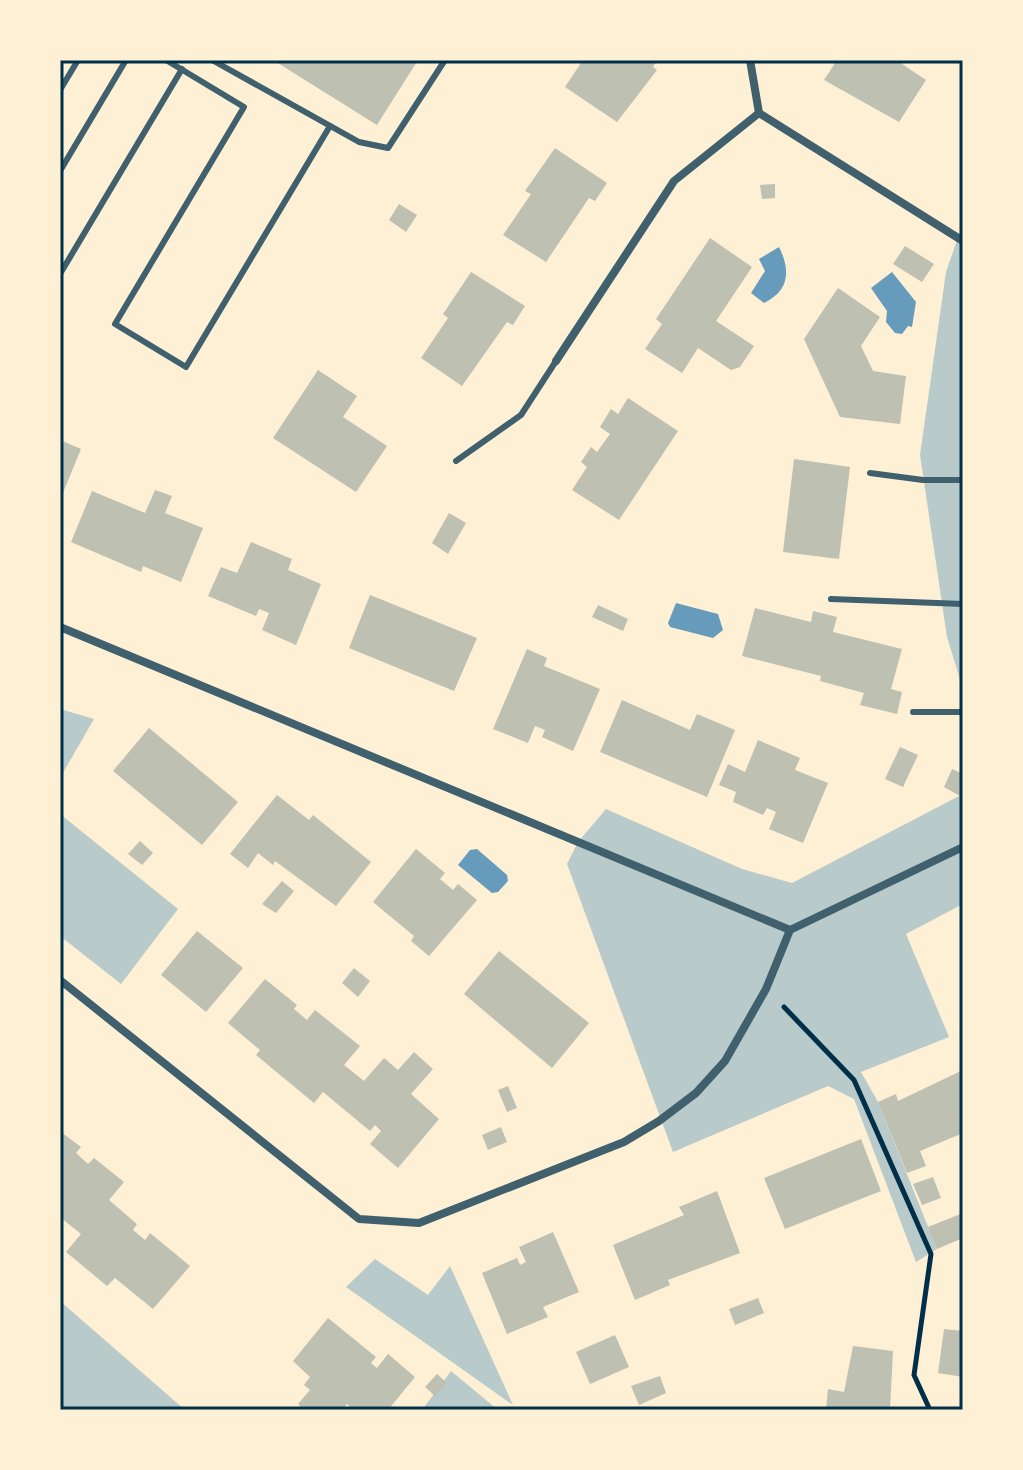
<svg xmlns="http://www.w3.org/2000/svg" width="1023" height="1470" font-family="'Public Sans',sans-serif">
	<rect width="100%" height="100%" fill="#fdf0d5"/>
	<g fill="#b9caca">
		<polygon points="963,223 963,689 947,637 920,455 946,272"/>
		<polygon points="60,709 94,719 60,778"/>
		<polygon points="963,794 963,904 906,934 949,1037 861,1072 878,1102 937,1249 916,1262 854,1099 828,1086 673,1152 567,864 578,842 606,809 742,869 792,883"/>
		<polygon points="60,814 178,909 121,984 60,936"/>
		<polygon points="375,1259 428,1295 450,1266 513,1405 346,1287"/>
		<polygon points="60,1301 185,1410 60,1410"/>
		<polygon points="451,1371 498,1410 422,1410"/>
	</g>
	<g fill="#669bbc">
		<path d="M779,247C791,271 789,291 764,303L751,293L765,271L759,259Z"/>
		<polygon points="892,272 916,302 912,327 908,326 902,334 895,333 886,322 887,311 871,288"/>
		<polygon points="676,603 718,614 723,630 713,638 670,627 668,623"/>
		<polygon points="477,849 507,875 508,881 498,892 492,893 458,865 470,850"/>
	</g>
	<g fill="#bec0b2">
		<polygon points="273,60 418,60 377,125"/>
		<polygon points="583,60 657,60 653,67 657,70 617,122 565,87"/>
		<polygon points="837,60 896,60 926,80 899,122 824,80"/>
		<polygon points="555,148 607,183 595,201 589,198 546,262 503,235 531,194 525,191"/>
		<polygon points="775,184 775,198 762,199 760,185"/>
		<polygon points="399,204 417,215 406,232 389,220"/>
		<polygon points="710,238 752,267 716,321 754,346 740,367 731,370 698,348 682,373 645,349 662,324 656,319"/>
		<polygon points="905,246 934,264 922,282 893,264"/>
		<polygon points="471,272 525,306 513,325 507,322 462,386 421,358 448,318 443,314"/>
		<polygon points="838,288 880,317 861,346 873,371 906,376 900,424 840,417 804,339"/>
		<polygon points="318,370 357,396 343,417 387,446 356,492 273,438"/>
		<polygon points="628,398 678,431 619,520 572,490 587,467 581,462 591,447 597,452 610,434 600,427 611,409 618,414"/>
		<polygon points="60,440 81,449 60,500"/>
		<polygon points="794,459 850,467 839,559 783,552"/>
		<polygon points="155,490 172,496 165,513 203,528 181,582 143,566 141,572 71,542 92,491 145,513"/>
		<polygon points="449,513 466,523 448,554 432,543"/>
		<polygon points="251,542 292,559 288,570 321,584 296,645 262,630 269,613 259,609 256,616 208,596 221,567 237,573"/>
		<polygon points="370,595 477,638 454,691 349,648"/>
		<polygon points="598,605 628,619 623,631 592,617"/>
		<polygon points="755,608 811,622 813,611 837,617 833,632 902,649 891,689 902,692 897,714 860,705 864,693 820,681 821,676 742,656"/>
		<polygon points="527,649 547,658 544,666 600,689 573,751 542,737 545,730 535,726 528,743 493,729"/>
		<polygon points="622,700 690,730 697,714 735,730 707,797 600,752"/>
		<polygon points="149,728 238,802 202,845 113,771"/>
		<polygon points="758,740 800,758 795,770 828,783 803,843 769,829 776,812 767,808 763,815 733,802 736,792 719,785 728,764 745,772"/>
		<polygon points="900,747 918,755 903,787 885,779"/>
		<polygon points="952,769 963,774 960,796 944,787"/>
		<polygon points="277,795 309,820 313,815 371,862 336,906 275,861 273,865 258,853 248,868 230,854"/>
		<polygon points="140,841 153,853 142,865 128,854"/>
		<polygon points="416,849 445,873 440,879 453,890 458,884 477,900 429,956 411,941 414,936 373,902"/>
		<polygon points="282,881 294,891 276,913 262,904"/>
		<polygon points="197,931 243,968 206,1012 161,975"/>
		<polygon points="499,951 589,1023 552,1068 464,994"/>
		<polygon points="354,968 370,981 358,997 342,983"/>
		<polygon points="265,979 297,1005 294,1009 307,1020 315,1010 360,1046 344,1065 364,1081 384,1058 398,1070 414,1052 433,1069 411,1094 439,1119 398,1168 370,1144 381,1131 375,1125 370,1131 323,1092 314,1103 256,1055 260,1050 228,1023"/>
		<polygon points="963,1070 963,1133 920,1151 926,1166 907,1173 878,1102 896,1094 898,1101"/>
		<polygon points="508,1086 517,1108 507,1112 498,1090"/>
		<polygon points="501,1127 507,1142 488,1150 482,1135"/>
		<polygon points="61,1132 81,1147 76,1153 88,1164 94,1158 124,1182 109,1200 137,1224 133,1230 145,1240 150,1233 190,1266 153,1309 115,1278 107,1286 66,1252 81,1234 60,1217"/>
		<polygon points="861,1139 881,1191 785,1229 764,1178"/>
		<polygon points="933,1177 941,1198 922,1205 913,1184"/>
		<polygon points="717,1191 740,1253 668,1280 670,1285 635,1300 613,1245 684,1215 679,1207"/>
		<polygon points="963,1213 963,1238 937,1249 928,1227"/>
		<polygon points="553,1232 579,1292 543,1307 548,1317 507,1334 482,1273 517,1258 520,1265 526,1262 519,1247"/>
		<polygon points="758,1298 764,1313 735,1325 729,1309"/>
		<polygon points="328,1318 376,1357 371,1363 377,1368 388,1354 415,1377 388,1410 354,1410 347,1404 342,1410 304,1410 298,1404 310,1390 304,1385 310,1377 293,1361"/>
		<polygon points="944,1329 963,1331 963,1377 938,1373"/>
		<polygon points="615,1335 629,1367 590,1384 576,1352"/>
		<polygon points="853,1346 893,1351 890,1410 826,1410 828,1389 844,1392"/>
		<polygon points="437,1374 447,1383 435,1396 425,1387"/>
		<polygon points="660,1376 666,1393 639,1405 631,1386"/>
	</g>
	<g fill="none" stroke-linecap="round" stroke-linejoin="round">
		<polyline stroke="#003049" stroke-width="5" points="784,1007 854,1080 931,1254 914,1375 930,1410"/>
		<g stroke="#3f606c" stroke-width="6">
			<polyline points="166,60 244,107 115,324 186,367 330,126"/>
			<polyline points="212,60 359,142 388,148 445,60"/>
			<polyline points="60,90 78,60"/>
			<polyline points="60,171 126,60"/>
			<polyline points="60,274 182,69"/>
			<polyline points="456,461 521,415 556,361"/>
			<polyline points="870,473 923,480 963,480"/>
			<polyline points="831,599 963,604"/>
			<polyline points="913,712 963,712"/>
		</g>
		<g stroke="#3f606c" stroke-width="8">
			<polyline points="750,60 759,113 963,241"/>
			<polyline points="556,361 674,181 759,113"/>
			<polyline points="60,627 790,930"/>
			<polyline points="60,980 359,1219 419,1223 624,1142 659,1121 696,1093 725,1061 766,989 790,930 963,847"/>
		</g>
	</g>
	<rect width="1023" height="1470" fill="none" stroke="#fdf0d5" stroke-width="124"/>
	<rect x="62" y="62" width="899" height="1346" fill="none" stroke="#003049" stroke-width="3"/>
</svg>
